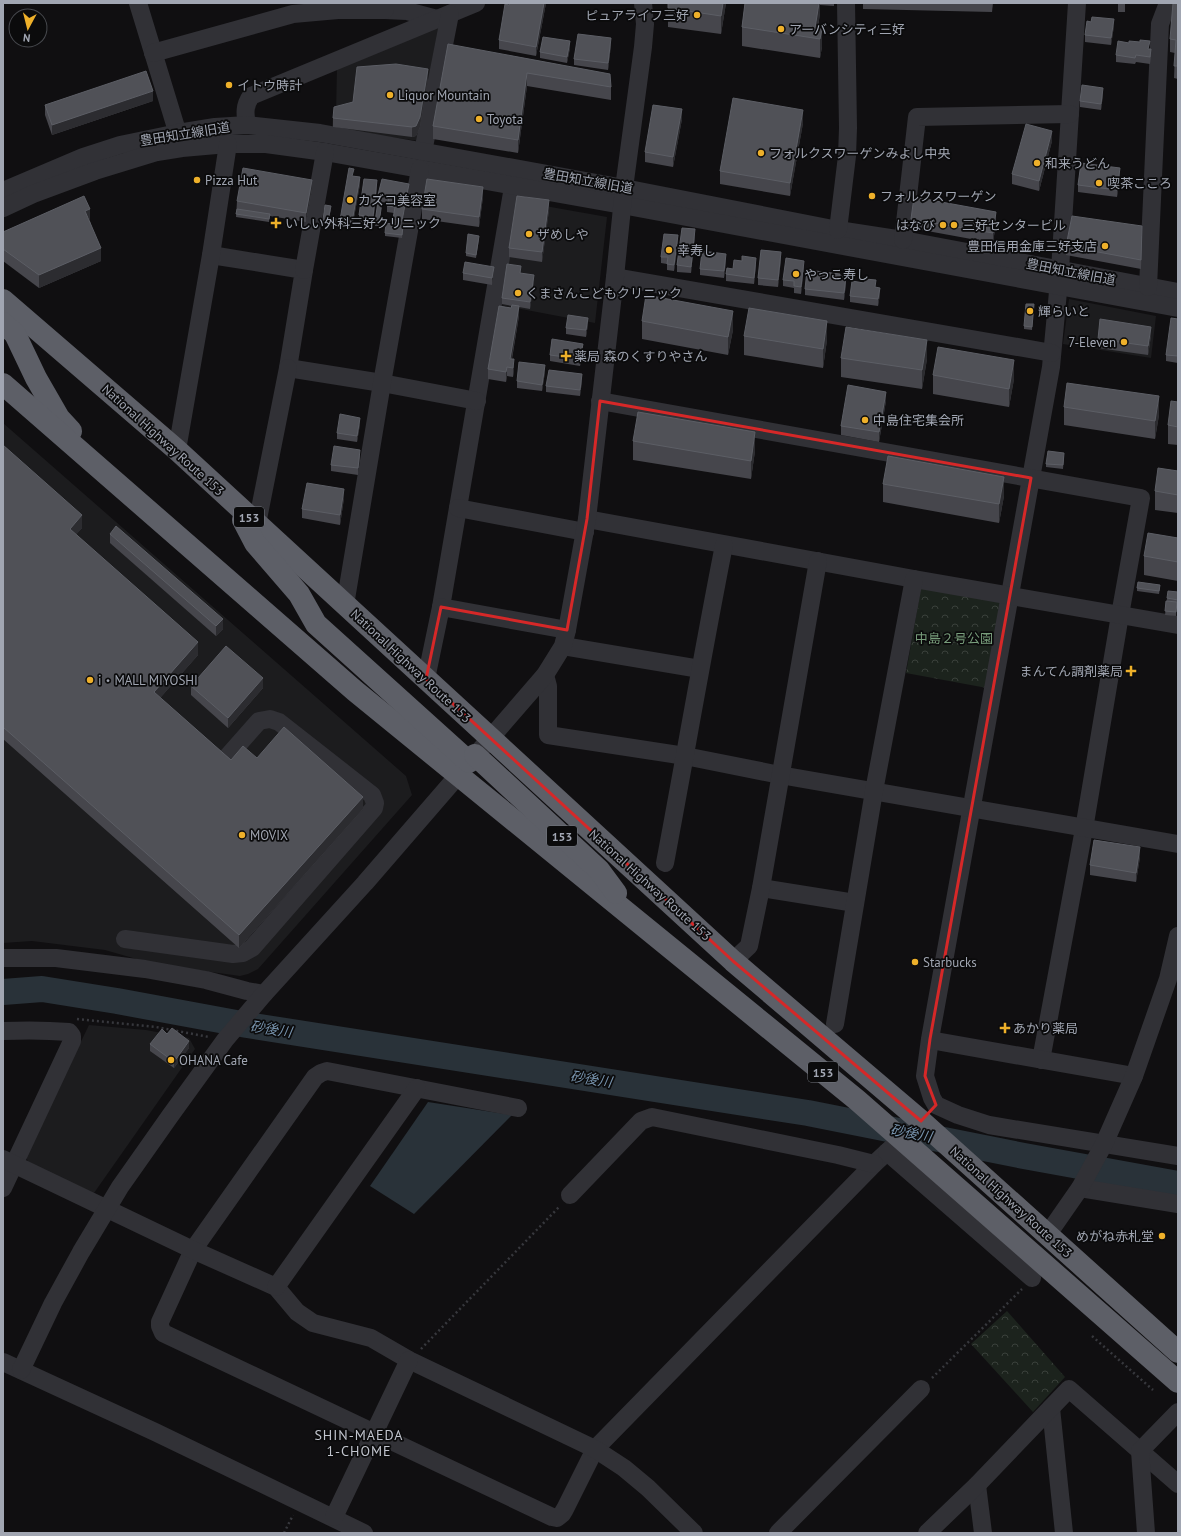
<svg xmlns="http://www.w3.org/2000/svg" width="1181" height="1536" font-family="'PT Sans','Noto Sans JP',sans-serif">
	<defs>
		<pattern id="park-crowns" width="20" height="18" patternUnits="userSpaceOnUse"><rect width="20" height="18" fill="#1c231d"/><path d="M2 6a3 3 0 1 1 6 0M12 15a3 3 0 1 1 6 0" fill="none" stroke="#3a403b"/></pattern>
	</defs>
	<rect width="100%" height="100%" fill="#100f11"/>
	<g fill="#1c1c1e">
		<polygon points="441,25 419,141 332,129 333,115 336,114 337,67"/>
		<polygon points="517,201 607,217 595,323 500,305"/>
		<polygon points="1069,299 1156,316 1151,358 1063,344"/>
		<polygon points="3,423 406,776 412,795 258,969 248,974 240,976 154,964 105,950 32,941 3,943"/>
		<polygon points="89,1025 146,1030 189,1038 195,1049 94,1193 28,1163 26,1155"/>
	</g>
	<g fill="url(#park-crowns)">
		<polygon points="921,588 1003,603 987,688 906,673"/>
		<polygon points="1007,1311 1065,1377 1033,1412 971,1344"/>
	</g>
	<polygon fill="#293239" points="428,1102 512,1115 414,1214 370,1186"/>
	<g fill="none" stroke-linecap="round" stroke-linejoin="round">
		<polyline stroke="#293239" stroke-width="26" points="3,992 42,989 117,1001 247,1025 808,1113 1024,1156 1178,1184"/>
		<g stroke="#37383d" stroke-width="2.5" stroke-dasharray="2 3" stroke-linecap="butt">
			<polyline points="77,1019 156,1027 209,1037"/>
			<polyline points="1092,1336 1153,1390"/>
			<polyline points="421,1349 560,1206"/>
			<polyline points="932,1378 1022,1289"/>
			<polyline points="284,1533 293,1515"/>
		</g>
		<g stroke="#313136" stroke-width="18">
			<polyline points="138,3 181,144"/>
			<polyline points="1077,3 1060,270 1051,367 930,1039 925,1076 932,1098 936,1105 958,1115 989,1125 1178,1156"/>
			<polyline points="385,10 407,11 437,19"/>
			<polyline points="153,53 293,14 338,10 385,10 385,3"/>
			<path d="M247,125C245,114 244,106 251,96L476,3"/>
			<polyline points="423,152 450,14"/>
			<polyline points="513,187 441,607 567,630"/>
			<polyline points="3,191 83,157 120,145 178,133 215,127 247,125 320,133 624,188 838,230 903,240 1178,292"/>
			<polyline points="3,208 33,194 95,171 157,152 182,148 228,144 266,144 325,152 622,205 1178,308"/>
			<polyline points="838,230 847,156 848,128 846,3"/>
			<polyline points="903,240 917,117 1070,114"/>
			<polyline points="211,255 304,270 288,368 382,383 477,401"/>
			<polyline points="304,270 325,152"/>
			<polyline points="615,277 1052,353"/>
			<polyline points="1148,287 1160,24 1168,3"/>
			<polyline points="600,401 1141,498 1120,615 1084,829 1041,1060"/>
			<polyline points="177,450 211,255 228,144"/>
			<polyline points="458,508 585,532"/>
			<polyline points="587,519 914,579 1178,625"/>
			<polyline points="257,524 288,368"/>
			<polyline points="345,605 382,383 420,169"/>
			<polyline points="563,646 700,669"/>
			<polyline points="545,675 548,686 548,735 685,756 780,775 1178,844"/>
			<polyline points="426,679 441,607"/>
			<path d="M665,863C685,757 703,651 724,545"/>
			<polyline points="761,888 855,903"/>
			<polyline points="125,939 233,954 243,953 252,948 374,808 375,803 372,795 279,722 270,719 259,721 221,764"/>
			<polyline points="3,958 56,958 145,969 206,980 247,991 264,994"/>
			<polyline points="733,961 749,946 761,888 818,561"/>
			<polyline points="835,1024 874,791 914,579"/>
			<path d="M3,1031C25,1030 46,1030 69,1032L72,1036V1041L3,1188"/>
			<polyline points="930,1040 1134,1076"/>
			<polyline points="518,1108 327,1071 321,1073 315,1077 193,1250 160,1322 160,1326 163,1333 552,1517 557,1518 562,1514 565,1509 595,1449 874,1164 901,1139"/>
			<polyline points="887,1152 1032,1278"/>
			<polyline points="3,1159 193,1250 276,1287 297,1312 313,1323 371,1338 409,1360 595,1449 624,1468 648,1488 694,1533"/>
			<polyline points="1080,1188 1178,1204"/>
			<polyline points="570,1195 641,1121 652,1117 838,1155 874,1164"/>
			<polyline points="1048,1234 1080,1188 1104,1144 1134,1076 1168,979 1178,936"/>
			<polyline points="276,1287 417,1088"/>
			<polyline points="3,1362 155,1432 364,1533"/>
			<polyline points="21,1370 53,1303 81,1252 120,1187 170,1116 225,1040 264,994 365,883 545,675 563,646 567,630 587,519 615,277 624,188 643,47 645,24 643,3"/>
			<polyline points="1051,1408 1064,1533"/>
			<polyline points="977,1485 983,1533"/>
			<polyline points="334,1517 409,1360"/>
			<polyline points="778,1533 921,1389"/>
			<polyline points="927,1533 977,1485 1069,1389 1178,1484"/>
			<polyline points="1146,1533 1140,1451 1178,1412"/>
		</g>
		<g stroke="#5d5f67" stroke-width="22">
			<polyline points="3,300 177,450 733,961 921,1121 1178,1352"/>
			<polyline points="3,323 15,334 36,378 59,418 71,431"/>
			<polyline points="3,384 355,691 857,1100 1178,1382"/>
			<polyline points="243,520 255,543 299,594 316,624 469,762"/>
			<polyline points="475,755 599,870 616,893"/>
		</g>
	</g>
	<g fill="#46464c">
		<polygon points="510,3 546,3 536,56 499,49 499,40"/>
		<polygon points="726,3 721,34 668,27 668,8"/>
		<polygon points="745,3 834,3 834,6 820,5 820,13 818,28 822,29 822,47 820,58 742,46 742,27"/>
		<polygon points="863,3 993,3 992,12 863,9"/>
		<polygon points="1106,3 1125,3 1125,12 1118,12 1118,4"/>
		<polygon points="1178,3 1178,79 1174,78 1175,53 1170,52 1170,39"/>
		<polygon points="1091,22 1114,26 1111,45 1085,42 1085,35"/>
		<polygon points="448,44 611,87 611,100 527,86 518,153 433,139 433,126"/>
		<polygon points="611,45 608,70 574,65 574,59"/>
		<polygon points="570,48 567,63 540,58 540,52"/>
		<polygon points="1149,49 1151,56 1150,64 1136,62 1135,64 1116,62 1116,55"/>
		<polygon points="428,79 420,127 416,136 412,137 333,127 333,118 353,102"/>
		<polygon points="1103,95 1101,110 1080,107 1080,101"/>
		<polygon points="153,101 52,135 45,115 45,105"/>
		<polygon points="682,119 673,167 645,162 645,152"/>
		<polygon points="803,123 790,196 720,184 720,171"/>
		<polygon points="1052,141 1039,191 1012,184 1012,174"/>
		<polygon points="1120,175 1117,197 1078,192 1078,185"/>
		<polygon points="354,176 360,184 352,229 340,227 340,220"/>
		<polygon points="377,187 373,224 359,222 359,215"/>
		<polygon points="312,189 306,222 270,216 269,222 236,217 237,201"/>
		<polygon points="409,190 402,226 403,229 402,238 385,236 385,233 393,224 393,219 394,213 387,212 387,203 382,202 379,226 375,226 378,201 378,195"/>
		<polygon points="483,197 479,227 422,219 422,209"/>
		<polygon points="331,209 328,223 323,223 323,220"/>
		<polygon points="549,210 542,262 509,257 509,248"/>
		<polygon points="911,219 996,222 993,243 911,228"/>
		<polygon points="90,221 101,261 39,288 3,261 3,232"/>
		<polygon points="339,222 338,228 330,226 330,223"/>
		<polygon points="695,236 691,273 677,272 677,265"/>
		<polygon points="1142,236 1141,269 1066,255 1066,246"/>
		<polygon points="479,239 476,258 466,256 466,253"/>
		<polygon points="678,242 674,271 667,270 667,264 661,263 661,257"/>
		<polygon points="781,259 778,287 758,285 758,278"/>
		<polygon points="726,261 724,278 700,275 700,269"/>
		<polygon points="756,265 754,284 726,281 726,274 733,269"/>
		<polygon points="804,267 801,294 794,293 794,288 783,286 783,280"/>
		<polygon points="463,273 494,273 492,285 463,280"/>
		<polygon points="520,273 534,282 530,309 519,307 519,316 512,359 514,369 513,377 507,376 506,382 488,379 488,369 511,308 512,306 502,304 502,298"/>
		<polygon points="840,276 846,284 844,300 805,295 805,289"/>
		<polygon points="876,287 880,294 878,306 850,302 850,296"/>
		<polygon points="1034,304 1032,330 1024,329 1024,326"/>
		<polygon points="1178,319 1178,363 1166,361 1166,355"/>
		<polygon points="642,321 733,330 728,355 642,339"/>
		<polygon points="588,324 586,337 566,334 566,328"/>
		<polygon points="744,336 827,340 823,368 744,355"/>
		<polygon points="1151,336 1148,355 1098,348 1098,339"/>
		<polygon points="583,350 580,366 550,361 550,355"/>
		<polygon points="841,358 927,359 922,389 841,377"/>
		<polygon points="545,372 542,391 517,388 517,381"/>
		<polygon points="933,375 1014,379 1009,407 933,394"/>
		<polygon points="582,381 580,396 546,392 546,386"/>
		<polygon points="886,401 879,442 841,435 841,426"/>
		<polygon points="1178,402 1178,445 1168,444 1168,425"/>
		<polygon points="1064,407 1159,415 1155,439 1064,425"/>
		<polygon points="360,424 357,442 337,439 337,433"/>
		<polygon points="633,441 755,451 751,479 633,460"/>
		<polygon points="3,445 82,528 76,534 198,655 160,698 231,760 257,758 363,809 239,948 3,739"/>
		<polygon points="360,456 358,475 331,471 331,465"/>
		<polygon points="1064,456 1063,469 1046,467 1046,464"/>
		<polygon points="1178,471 1178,513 1155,510 1155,491"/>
		<polygon points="883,484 1004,496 999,523 883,502"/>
		<polygon points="344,498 340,525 302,518 302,509"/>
		<polygon points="110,534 223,629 216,636 110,543"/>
		<polygon points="1178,538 1178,581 1144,575 1144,556"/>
		<polygon points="1137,588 1160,588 1159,594 1137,591"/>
		<polygon points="1178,592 1178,603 1177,603 1176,616 1165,615 1167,598"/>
		<polygon points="191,686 263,688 228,728 191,695"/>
		<polygon points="1140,857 1136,882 1090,875 1090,865"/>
		<polygon points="167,1034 189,1048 174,1068 150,1051 150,1044"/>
	</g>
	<g fill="#2c2c30">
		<polygon points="544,3 546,3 536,56 536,47"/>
		<polygon points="723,3 726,3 721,34 721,16"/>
		<polygon points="819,3 820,3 820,13 816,39 815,28"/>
		<polygon points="1114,19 1114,26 1111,45 1111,38"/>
		<polygon points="822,29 822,47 820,58 820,39"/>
		<polygon points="611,38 611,45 608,70 608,63"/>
		<polygon points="570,41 570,48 567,63 567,57"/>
		<polygon points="428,69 428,79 420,127 416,136 412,137 412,127"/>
		<polygon points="527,73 527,86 518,153 518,140"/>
		<polygon points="1103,88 1103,95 1101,110 1101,104"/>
		<polygon points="153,91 153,101 52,135 52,125"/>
		<polygon points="682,109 682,119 673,167 673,157"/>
		<polygon points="803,110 803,123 790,196 790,183"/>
		<polygon points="1052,131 1052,141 1039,191 1039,181"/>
		<polygon points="1120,168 1120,175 1117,197 1117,190"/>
		<polygon points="360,177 360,184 352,229 352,222"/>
		<polygon points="312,180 312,189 306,222 306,213"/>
		<polygon points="377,180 377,187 373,224 373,217"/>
		<polygon points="409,184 409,190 402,227 402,221"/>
		<polygon points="483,187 483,197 479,227 479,217"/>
		<polygon points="549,200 549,210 542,262 542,252"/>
		<polygon points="90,209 90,221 85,211"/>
		<polygon points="996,212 996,222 993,243 993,233"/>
		<polygon points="695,229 695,236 691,273 691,267"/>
		<polygon points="678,235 678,242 674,271 674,265"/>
		<polygon points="101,248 101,261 39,288 39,275"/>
		<polygon points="781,252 781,259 778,287 778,280"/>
		<polygon points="726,254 726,261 724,278 724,271"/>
		<polygon points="756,258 756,265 754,284 754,278"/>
		<polygon points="804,261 804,267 801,294 801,287"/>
		<polygon points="494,267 494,273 492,285 492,278"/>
		<polygon points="534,275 534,282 530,309 530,302"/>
		<polygon points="846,277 846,284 844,300 844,293"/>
		<polygon points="880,288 880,294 878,306 878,299"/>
		<polygon points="519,306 519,316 510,368 510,359"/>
		<polygon points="733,311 733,330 728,355 728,337"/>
		<polygon points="588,318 588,324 586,337 586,330"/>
		<polygon points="827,321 827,340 823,368 823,349"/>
		<polygon points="1151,327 1151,336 1148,355 1148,346"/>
		<polygon points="927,340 927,359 922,389 922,370"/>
		<polygon points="583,344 583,350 580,366 580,359"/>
		<polygon points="514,359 514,369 513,377 513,368"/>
		<polygon points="1014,360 1014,379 1009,407 1009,389"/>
		<polygon points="545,365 545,372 542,391 542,385"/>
		<polygon points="507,367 507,376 506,382 506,372"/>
		<polygon points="582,374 582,381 580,396 580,390"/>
		<polygon points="886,392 886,401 879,442 879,432"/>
		<polygon points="1159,396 1159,415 1155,439 1155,421"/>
		<polygon points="360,418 360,424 357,442 357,436"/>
		<polygon points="755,432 755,451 751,479 751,461"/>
		<polygon points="360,450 360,456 358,475 358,468"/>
		<polygon points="1004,477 1004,496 999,523 999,504"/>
		<polygon points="344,489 344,498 340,525 340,515"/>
		<polygon points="82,515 82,528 70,542 70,529"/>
		<polygon points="223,619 223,629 216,636 216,626"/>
		<polygon points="198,642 198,655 154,705 154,692"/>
		<polygon points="263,678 263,688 228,728 228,718"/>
		<polygon points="363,797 363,809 239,948 239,935"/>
		<polygon points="1140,847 1140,857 1136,882 1136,873"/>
		<polygon points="189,1041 189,1048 174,1068 174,1062"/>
	</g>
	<g fill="#505157" stroke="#5c5e65">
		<polygon points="510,3 544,3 536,47 499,40 505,4 509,5"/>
		<polygon points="668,3 723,3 721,16 668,8"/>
		<polygon points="745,3 819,3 815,28 822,29 820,39 742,27"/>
		<polygon points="1173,3 1178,3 1178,66 1174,66 1176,40 1170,39"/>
		<polygon points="1092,17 1114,19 1111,38 1085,35 1087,21 1091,22"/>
		<polygon points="578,34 611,38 608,63 574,59"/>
		<polygon points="543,37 570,41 567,57 540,52"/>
		<polygon points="1140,40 1150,41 1148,49 1151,49 1150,57 1136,55 1135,58 1116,55 1118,41 1129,43 1129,41 1140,42"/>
		<polygon points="448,44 610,74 611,87 527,73 518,140 433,126"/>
		<polygon points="396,64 428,69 420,117 416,126 412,127 333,118 334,107 353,102 357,67"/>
		<polygon points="146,71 153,91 52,125 45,105"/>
		<polygon points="1082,85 1103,88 1101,104 1080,101"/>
		<polygon points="733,98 803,110 790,183 720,171"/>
		<polygon points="653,105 682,109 673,157 645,152"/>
		<polygon points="1026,124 1052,131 1039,181 1012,174"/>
		<polygon points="1081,163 1120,168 1117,190 1078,185"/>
		<polygon points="243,168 312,180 306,213 237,201"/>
		<polygon points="349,168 354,169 352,176 360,177 352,222 340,220"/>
		<polygon points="364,179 377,180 373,217 359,215"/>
		<polygon points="382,179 409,184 402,221 393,219 395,207 387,206 389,197 378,195"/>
		<polygon points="427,179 483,187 479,217 422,209"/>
		<polygon points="84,196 90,209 85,211 101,248 39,275 3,249 3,232"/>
		<polygon points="517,196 549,200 542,252 509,248"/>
		<polygon points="914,197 996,212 993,233 911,219"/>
		<polygon points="378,201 382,202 379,223 375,222"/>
		<polygon points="325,205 331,206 328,220 323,220"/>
		<polygon points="237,209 270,214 269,219 236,214"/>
		<polygon points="1072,216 1142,226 1141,260 1066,246"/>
		<polygon points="331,218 339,219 338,224 330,223"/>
		<polygon points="386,223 403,226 402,235 385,233"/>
		<polygon points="682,228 695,229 691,267 677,265"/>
		<polygon points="468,234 479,236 476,255 466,253"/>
		<polygon points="664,234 678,235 674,265 667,264 668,257 661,257"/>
		<polygon points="761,250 781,252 778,280 758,278"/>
		<polygon points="702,251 726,254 724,271 700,269"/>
		<polygon points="742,256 756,258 754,278 726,274 727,268 733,269 734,260 742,261"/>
		<polygon points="786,258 804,261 801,287 794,286 794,281 783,280"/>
		<polygon points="465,262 494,267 492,278 463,273"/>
		<polygon points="507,264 521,266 520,273 534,275 530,302 502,298"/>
		<polygon points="807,270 840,274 840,276 846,277 844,293 805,289"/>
		<polygon points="865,279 876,280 875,287 880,288 878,299 850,296 852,281 864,283"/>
		<polygon points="646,295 733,311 728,337 642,321"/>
		<polygon points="1026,304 1034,304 1032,327 1024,326"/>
		<polygon points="512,305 519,306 510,359 514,359 513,368 507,367 506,372 488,369 499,306 511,308"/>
		<polygon points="749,308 827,321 823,349 744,336"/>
		<polygon points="568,315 588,318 586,330 566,328"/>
		<polygon points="1171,318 1178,319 1178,356 1166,355"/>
		<polygon points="1100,319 1151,327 1148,346 1098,339"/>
		<polygon points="846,327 927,340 922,370 841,358"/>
		<polygon points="552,339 583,344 580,359 550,355"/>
		<polygon points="938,347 1014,360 1009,389 933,375"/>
		<polygon points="519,362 545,365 542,385 517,381"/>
		<polygon points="549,370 582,374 580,390 546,386"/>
		<polygon points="1067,383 1159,396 1155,421 1064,407"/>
		<polygon points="848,385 886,392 879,432 841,426"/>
		<polygon points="1171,401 1178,402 1178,427 1168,425"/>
		<polygon points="638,412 755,432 751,461 633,441"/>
		<polygon points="340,414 360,418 357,436 337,433"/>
		<polygon points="3,445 82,515 70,529 198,642 154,692 231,760 243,746 257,758 284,727 363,797 239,935 3,727"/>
		<polygon points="334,446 360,450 358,468 331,465"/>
		<polygon points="1048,451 1064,453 1063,465 1046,464"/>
		<polygon points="888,456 1004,477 999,504 883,484"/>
		<polygon points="1158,468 1178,471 1178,495 1155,491"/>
		<polygon points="307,483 344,489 340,515 302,509"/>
		<polygon points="116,526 223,619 216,626 110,534"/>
		<polygon points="1148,533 1178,538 1178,562 1144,556"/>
		<polygon points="1138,582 1160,585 1159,591 1137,588"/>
		<polygon points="1168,591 1178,592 1178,600 1167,598"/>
		<polygon points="1166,601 1177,602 1176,612 1165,611"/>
		<polygon points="226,646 263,678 228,718 191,686"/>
		<polygon points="1094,840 1140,847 1136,873 1090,865"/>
		<polygon points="172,1028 189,1041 174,1062 150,1044 162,1029 167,1034"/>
	</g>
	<path fill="none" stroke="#d62828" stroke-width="3" stroke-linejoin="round" d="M600,401L1031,478L930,1039L925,1076L936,1105L921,1121L733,961L426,679L441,607L567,630L587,519Z"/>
	<g fill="#eeb02a" stroke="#0b0b0c" stroke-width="1.5">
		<circle cx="697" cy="15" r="4"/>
		<circle cx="781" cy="29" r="4"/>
		<circle cx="229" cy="85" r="4"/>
		<circle cx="390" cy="95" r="4"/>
		<circle cx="479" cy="119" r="4"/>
		<circle cx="761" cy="153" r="4"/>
		<circle cx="1037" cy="163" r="4"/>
		<circle cx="197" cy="180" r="4"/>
		<circle cx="1099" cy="183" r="4"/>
		<circle cx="872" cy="196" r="4"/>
		<circle cx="350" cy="200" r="4"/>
		<path d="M274 217h4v4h4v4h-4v4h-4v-4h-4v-4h4z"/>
		<circle cx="943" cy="225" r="4"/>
		<circle cx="954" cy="225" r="4"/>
		<circle cx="529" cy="234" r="4"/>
		<circle cx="1105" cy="246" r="4"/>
		<circle cx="669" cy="250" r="4"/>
		<circle cx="796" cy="274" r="4"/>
		<circle cx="518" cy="293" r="4"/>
		<circle cx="1030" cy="311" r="4"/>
		<circle cx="1124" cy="342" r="4"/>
		<path d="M564 350h4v4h4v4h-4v4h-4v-4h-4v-4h4z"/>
		<circle cx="865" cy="420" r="4"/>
		<path d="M1129 665h4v4h4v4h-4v4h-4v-4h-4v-4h4z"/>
		<circle cx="90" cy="680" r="4"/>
		<circle cx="242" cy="835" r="4"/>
		<circle cx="915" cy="962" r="4"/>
		<path d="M1003 1022h4v4h4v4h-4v4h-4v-4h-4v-4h4z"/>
		<circle cx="171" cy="1060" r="4"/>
		<circle cx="1162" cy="1236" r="4"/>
	</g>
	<g text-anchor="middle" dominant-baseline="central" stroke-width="3.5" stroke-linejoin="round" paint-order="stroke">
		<g fill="#0b0b0c" stroke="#747880" stroke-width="1">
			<rect x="234" y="507" width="30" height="20" rx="3"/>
			<rect x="547" y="826" width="30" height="20" rx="3"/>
			<rect x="808" y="1062" width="30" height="20" rx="3"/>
		</g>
		<g font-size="12" font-weight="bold" fill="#a1a6b2">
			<text x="249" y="517">153</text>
			<text x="562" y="836">153</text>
			<text x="823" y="1072">153</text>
		</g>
		<g font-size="13" fill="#a1a6b2" stroke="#0b0b0c" text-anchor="start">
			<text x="689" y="15" text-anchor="end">ピュアライフ三好</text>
			<text x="789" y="29">アーバンシティ三好</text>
			<text x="237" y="85">イトウ時計</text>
			<text x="398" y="95">Liquor Mountain</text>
			<text x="487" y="119">Toyota</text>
			<text x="769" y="153">フォルクスワーゲンみよし中央</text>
			<text x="1045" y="163">和来うどん</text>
			<text x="205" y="180">Pizza Hut</text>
			<text x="1107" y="183">喫茶こころ</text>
			<text x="880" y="196">フォルクスワーゲン</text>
			<text x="358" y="200">カズコ美容室</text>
			<text x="285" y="223">いしい外科三好クリニック</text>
			<text x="935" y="225" text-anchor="end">はなび</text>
			<text x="962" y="225">三好センタービル</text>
			<text x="537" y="234">ザめしや</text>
			<text x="1097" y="246" text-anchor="end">豊田信用金庫三好支店</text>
			<text x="677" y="250">幸寿し</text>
			<text x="804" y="274">やっこ寿し</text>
			<text x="526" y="293">くまさんこどもクリニック</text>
			<text x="1038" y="311">輝らいと</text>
			<text x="1116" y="342" text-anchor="end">7-Eleven</text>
			<text x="574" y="356">薬局 森のくすりやさん</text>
			<text x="873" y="420">中島住宅集会所</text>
			<text x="1123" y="671" text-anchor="end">まんてん調剤薬局</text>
			<text x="98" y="680">i・MALL MIYOSHI</text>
			<text x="250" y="835">MOVIX</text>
			<text x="923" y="962">Starbucks</text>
			<text x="1013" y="1028">あかり薬局</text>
			<text x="179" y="1060">OHANA Cafe</text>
			<text x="1154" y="1236" text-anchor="end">めがね赤札堂</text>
		</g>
		<g font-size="13" fill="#a1a6b2" stroke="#0b0b0c">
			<text transform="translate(185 134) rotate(-9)">豊田知立線旧道</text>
			<text transform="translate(588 181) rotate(10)">豊田知立線旧道</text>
			<text transform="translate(1071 272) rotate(11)">豊田知立線旧道</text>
			<text transform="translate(163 440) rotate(42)">National Highway Route 153</text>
			<text transform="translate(411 666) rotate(43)">National Highway Route 153</text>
			<text transform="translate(650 885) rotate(42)">National Highway Route 153</text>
			<text transform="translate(1011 1202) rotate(42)">National Highway Route 153</text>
		</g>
		<g font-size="13" fill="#789d7b" stroke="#0b0b0c">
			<text x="954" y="638">中島２号公園</text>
		</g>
		<g font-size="14" font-style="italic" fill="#7793ad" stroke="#0b0b0c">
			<text transform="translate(271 1029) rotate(9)">砂後川</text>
			<text transform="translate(591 1079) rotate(9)">砂後川</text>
			<text transform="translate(911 1133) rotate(11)">砂後川</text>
		</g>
		<g font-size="14" letter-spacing="1" fill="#c2c5ce" stroke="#0b0b0c">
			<text x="359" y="1435">SHIN-MAEDA<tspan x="359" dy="16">1-CHOME</tspan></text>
		</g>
	</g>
	<rect width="1181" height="1536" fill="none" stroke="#a1a6b2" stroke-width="8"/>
	<g transform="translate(28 28) rotate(187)"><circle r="19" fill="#0b0b0c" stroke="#47494e"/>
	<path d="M0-3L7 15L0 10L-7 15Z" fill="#eeb02a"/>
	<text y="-6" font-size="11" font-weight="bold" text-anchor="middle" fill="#a1a6b2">N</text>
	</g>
</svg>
